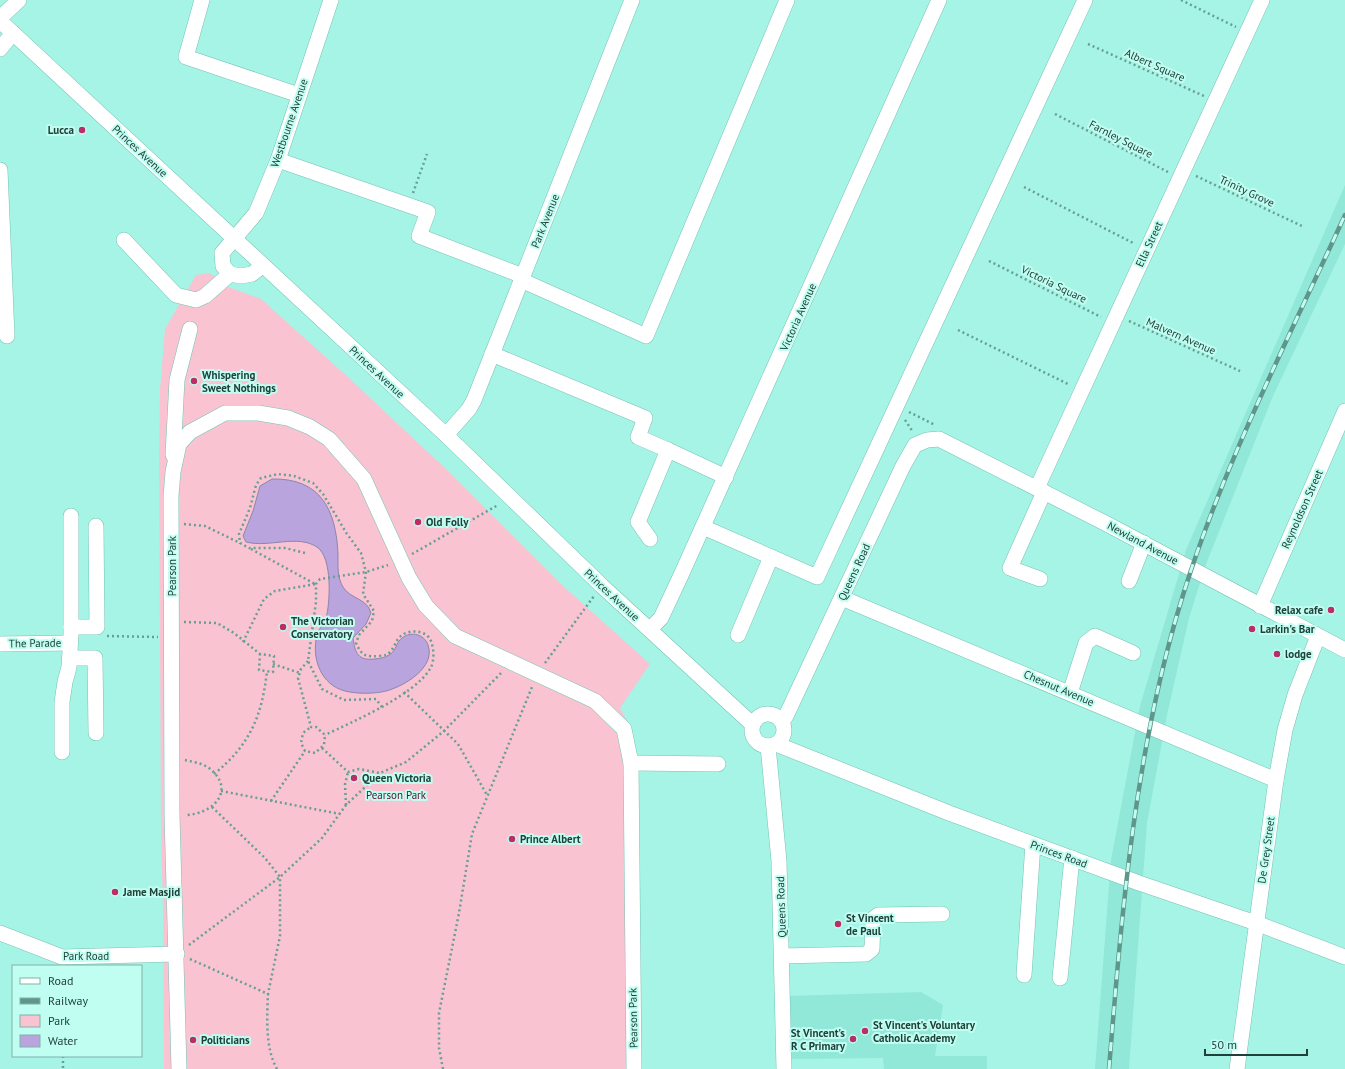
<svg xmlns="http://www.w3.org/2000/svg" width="1345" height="1069" font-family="'PT Sans',sans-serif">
	<rect width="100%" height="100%" fill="#a6f4e5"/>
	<g fill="#91e8d8">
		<polygon points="1345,185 1345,244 1273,396 1205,567 1189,618 1167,715 1147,823 1129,1069 1095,1069 1111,860 1140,706 1186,550"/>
		<polygon points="921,992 943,1005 935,1056 987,1056 987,1069 884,1069 883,1058 792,1059 790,996"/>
	</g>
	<polygon fill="#f9c3d1" points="210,273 226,286 261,299 350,379 448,471 562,585 650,664 620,708 630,726 635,1069 164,1069 163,907 161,832 159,458 160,389 165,329 196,275"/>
	<path fill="#b9a4dd" stroke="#8b86ac" d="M272,479C321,478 336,510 338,554C338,565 337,577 343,587C350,599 367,598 371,613L366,624L353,638C355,653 358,661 375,659C380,658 385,658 389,655C395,652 396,645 399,641C408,630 424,633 428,645C436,667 405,686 386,691C374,694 357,694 345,691C321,685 311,658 317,635C318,629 324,625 326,619C330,603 333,558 317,547C297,534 269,548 246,542L243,536L253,511L260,486Z"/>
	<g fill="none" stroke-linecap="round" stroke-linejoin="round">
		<g stroke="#75c2b4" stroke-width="16">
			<g id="minor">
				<polyline points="202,0 186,57 299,95"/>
				<polyline points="0,18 19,0"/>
				<polyline points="0,21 446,435 602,586 752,724"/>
				<polyline points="0,49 13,33"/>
				<polyline points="278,160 428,212 419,236 523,276"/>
				<polyline points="0,170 7,336"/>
				<polyline points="124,240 176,295 196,300 205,296 230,274"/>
				<polyline points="262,266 252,274 241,276 230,274 223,266 222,253 256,213 278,160 331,0"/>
				<polyline points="521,280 646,336 787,0"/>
				<polyline points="492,354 645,418 638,437 668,450"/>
				<polyline points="446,435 469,409 474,400 632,0"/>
				<polyline points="173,455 177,380 190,329"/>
				<polyline points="1037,488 1262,0"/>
				<polyline points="703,527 817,577 1085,0"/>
				<polyline points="650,539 638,522 668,450 726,477"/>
				<polyline points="1040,579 1010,568 1044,492"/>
				<polyline points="1129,581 1144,543"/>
				<polyline points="842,598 1276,780"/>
				<polyline points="1260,606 1345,411"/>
				<polyline points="71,627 97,627 96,526"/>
				<polyline points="650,629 661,618 682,573 939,0"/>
				<polyline points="738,635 771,557"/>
				<polyline points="0,644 70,643"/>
				<polyline points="70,658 95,658 96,733"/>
				<polyline points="1070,693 1086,643 1095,636 1133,653"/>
				<circle cx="768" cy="730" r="16"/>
				<polyline points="782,721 786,716 903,466 915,445 927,440 939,439 1105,523 1345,650"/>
				<polyline points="776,744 949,813 1139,883 1256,923 1345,957"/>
				<polyline points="768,746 779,861 784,1069"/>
				<polyline points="62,752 62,702 65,682 69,667 71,635 71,516"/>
				<polyline points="631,763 718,764"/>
				<polyline points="0,933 62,957 177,954"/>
				<polyline points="782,956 866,954 872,949 873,919 878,915 942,914"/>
				<polyline points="1024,975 1033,844"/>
				<polyline points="1060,978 1072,858"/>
				<polyline points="179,1069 172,815 171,496 173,472 179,444 190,432 225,413 258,413 288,418 310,427 329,439 364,479 409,578 426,606 455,636 595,701 624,729 631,763 634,1069"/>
				<polyline points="1237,1069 1276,780 1285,730 1295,695 1318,636"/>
			</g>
		</g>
		<g stroke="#679f94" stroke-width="2.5" stroke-dasharray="2 3" stroke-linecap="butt">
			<polyline points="1181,0 1236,27"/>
			<polyline points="1088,44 1204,96"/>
			<polyline points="1055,114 1168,172"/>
			<polyline points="1196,176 1304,227"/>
			<polyline points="1024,187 1135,244"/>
			<polyline points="413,193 427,154"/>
			<polyline points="989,261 1101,317"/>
			<polyline points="1129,321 1240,371"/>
			<polyline points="958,330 1070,385"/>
			<polyline points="909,412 935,425"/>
			<polyline points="905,420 913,432"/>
			<polyline points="184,524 205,526 240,543"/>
			<polyline points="251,549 315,584"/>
			<path d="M305,553L285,548H249L240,543L239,534L250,508L256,485L261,478L278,474L294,476L313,483L323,494L347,534L361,553L366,572L363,594L374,611L372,621L359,635L356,643C362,656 365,657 379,656C384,655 387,656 390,652C394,648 395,643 398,639C405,629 424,629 430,639C434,647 435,661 430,669C413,696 354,721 325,735"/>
			<polyline points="412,554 498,505"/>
			<polyline points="184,622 217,623 234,633 260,654 274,656 273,672 259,670 260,654"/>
			<polyline points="107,636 158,637"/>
			<polyline points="243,642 264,599 275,591 316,584"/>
			<polyline points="308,661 301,669 298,678 311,727 316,727 325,735 324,745 315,753 305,751 301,743 303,733 311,727"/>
			<polyline points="545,663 594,596"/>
			<polyline points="273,664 300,673"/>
			<polyline points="404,692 458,744 487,795"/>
			<polyline points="382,707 376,699 344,700 322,689 308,661 316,602 316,584 320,579 366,572 388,565"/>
			<polyline points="322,748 348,772 359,769 380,773"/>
			<path d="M185,760C193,762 202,763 209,768C237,790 213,814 186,815"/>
			<path d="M214,774C250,745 262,716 267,671"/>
			<polyline points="221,791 340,814"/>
			<polyline points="271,801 305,751"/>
			<polyline points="346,805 345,784 348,772"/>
			<polyline points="212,807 265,858 280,877 280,936 268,994"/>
			<polyline points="189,945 280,877 322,838 346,805 380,773 406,762 444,731 502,672"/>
			<path d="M190,959L268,994C267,1017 265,1048 277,1069"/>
			<polyline points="63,1056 63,1069"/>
			<polyline points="443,1069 439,1048 439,1013 459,913 472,834 532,687"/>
		</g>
		<use href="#minor" stroke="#fff" stroke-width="15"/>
		<g stroke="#5f958a" stroke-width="4.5">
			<path id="rail" d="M1109,1069C1122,909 1135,749 1183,595C1224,463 1288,340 1345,215"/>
		</g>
		<use href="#rail" stroke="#c1fef2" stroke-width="3" stroke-dasharray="9" stroke-linecap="butt"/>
	</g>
	<g fill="#ba2e66" stroke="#c1fef2" stroke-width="1.5">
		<circle cx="82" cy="130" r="4"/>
		<circle cx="194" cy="381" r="4"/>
		<circle cx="418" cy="522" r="4"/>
		<circle cx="1331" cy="610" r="4"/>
		<circle cx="283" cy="627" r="4"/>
		<circle cx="1252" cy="629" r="4"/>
		<circle cx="1277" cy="654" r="4"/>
		<circle cx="354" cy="778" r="4"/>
		<circle cx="512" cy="839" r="4"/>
		<circle cx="115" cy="892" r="4"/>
		<circle cx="838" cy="924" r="4"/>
		<circle cx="865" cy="1031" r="4"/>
		<circle cx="853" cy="1039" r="4"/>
		<circle cx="193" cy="1040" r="4"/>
	</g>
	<g text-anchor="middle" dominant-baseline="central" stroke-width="4" stroke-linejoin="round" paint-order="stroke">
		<g font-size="11" fill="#20403a" stroke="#c1fef2">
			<text transform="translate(1155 65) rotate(24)">Albert Square</text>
			<text transform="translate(289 123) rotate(-71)">Westbourne Avenue</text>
			<text transform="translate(1121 139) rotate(27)">Farnley Square</text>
			<text transform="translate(140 151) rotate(43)">Princes Avenue</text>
			<text transform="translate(1247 191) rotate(25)">Trinity Grove</text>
			<text transform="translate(545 221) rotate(-68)">Park Avenue</text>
			<text transform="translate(1149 244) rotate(-65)">Ella Street</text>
			<text transform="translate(1054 284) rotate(26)">Victoria Square</text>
			<text transform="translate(798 317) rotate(-66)">Victoria Avenue</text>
			<text transform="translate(1181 336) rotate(24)">Malvern Avenue</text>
			<text transform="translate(377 372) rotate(43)">Princes Avenue</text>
			<text transform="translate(1302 509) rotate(-66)">Reynoldson Street</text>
			<text transform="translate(1143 543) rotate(28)">Newland Avenue</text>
			<text transform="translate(172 566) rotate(-90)">Pearson Park</text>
			<text transform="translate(854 572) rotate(-65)">Queens Road</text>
			<text transform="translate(612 595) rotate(43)">Princes Avenue</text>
			<text transform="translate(35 643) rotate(-1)">The Parade</text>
			<text transform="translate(1059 688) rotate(23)">Chesnut Avenue</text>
			<text transform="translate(1266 850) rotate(-82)">De Grey Street</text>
			<text transform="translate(1059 854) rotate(20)">Princes Road</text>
			<text transform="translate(781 907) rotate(-92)">Queens Road</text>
			<text x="86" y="956">Park Road</text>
			<text transform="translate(633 1018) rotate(-91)">Pearson Park</text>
		</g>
		<g font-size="11" font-weight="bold" fill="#20403a" stroke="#c1fef2" text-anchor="start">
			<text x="74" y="130" text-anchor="end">Lucca</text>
			<text x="202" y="375">Whispering<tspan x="202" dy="13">Sweet Nothings</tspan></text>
			<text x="426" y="522">Old Folly</text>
			<text x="1323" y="610" text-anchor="end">Relax cafe</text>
			<text x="291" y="621">The Victorian<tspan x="291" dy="13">Conservatory</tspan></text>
			<text x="1260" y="629">Larkin's Bar</text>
			<text x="1285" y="654">lodge</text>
			<text x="362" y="778">Queen Victoria</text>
			<text x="520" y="839">Prince Albert</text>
			<text x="123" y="892">Jame Masjid</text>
			<text x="846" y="918">St Vincent<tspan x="846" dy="13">de Paul</tspan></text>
			<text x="873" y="1025">St Vincent's Voluntary<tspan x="873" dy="13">Catholic Academy</tspan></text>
			<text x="845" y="1033" text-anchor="end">St Vincent's<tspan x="845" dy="13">R C Primary</tspan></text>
			<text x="201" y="1040">Politicians</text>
		</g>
		<g font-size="11" fill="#5f0f30" stroke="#c1fef2">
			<text x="396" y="795">Pearson Park</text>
		</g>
	</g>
	<rect x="12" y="965" width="130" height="92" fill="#c1fef2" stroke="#81b2a8"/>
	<rect x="20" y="978" width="20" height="6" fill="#ffffff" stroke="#81b2a8"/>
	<text x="48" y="985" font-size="12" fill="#20403a">Road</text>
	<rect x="20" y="998" width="20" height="6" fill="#5f958a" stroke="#81b2a8"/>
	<text x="48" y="1005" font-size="12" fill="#20403a">Railway</text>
	<rect x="20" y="1015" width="20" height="12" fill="#f9c3d1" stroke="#81b2a8"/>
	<text x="48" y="1025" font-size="12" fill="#20403a">Park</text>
	<rect x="20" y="1035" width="20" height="12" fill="#b9a4dd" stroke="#81b2a8"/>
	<text x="48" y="1045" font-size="12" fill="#20403a">Water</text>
	<path d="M1205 1049v6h102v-6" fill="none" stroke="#20403a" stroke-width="2"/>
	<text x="1211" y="1049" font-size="12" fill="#20403a" stroke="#c1fef2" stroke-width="3" paint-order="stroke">50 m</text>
</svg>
